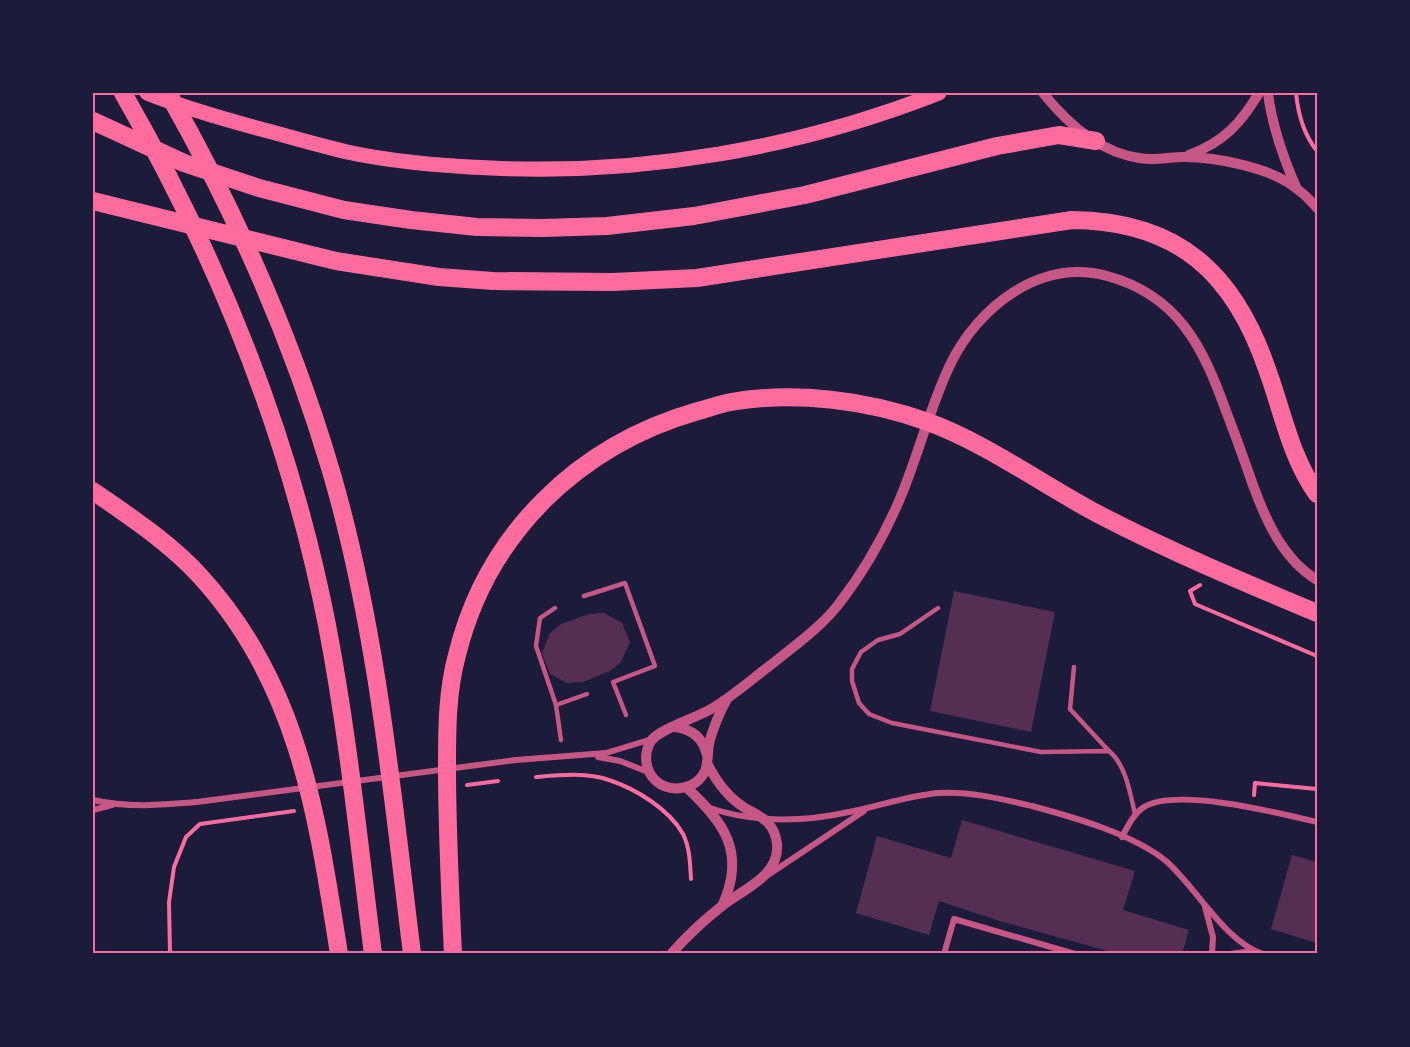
<svg xmlns="http://www.w3.org/2000/svg" width="1410" height="1047" font-family="Helvetica,sans-serif">
	<rect width="100%" height="100%" fill="#1b1b3a"/>
	<g fill="#542f53">
		<polygon points="954,591 1055,612 1031,732 930,711"/>
		<polygon points="604,613 622,623 630,642 621,662 610,671 583,682 567,683 550,674 542,653 550,633 561,624 589,614"/>
		<polygon points="962,820 1135,871 1123,910 1189,930 1182,954 1110,954 1111,952 1000,921 939,901 929,935 856,913 877,836 951,858"/>
		<polygon points="1292,855 1317,862 1317,943 1271,929"/>
	</g>
	<g fill="none" stroke-linecap="round" stroke-linejoin="round">
		<g stroke="#ff6b9d" stroke-width="4">
			<path d="M1296,93C1298,113 1304,135 1317,151"/>
			<polyline points="1200,585 1190,591 1195,604 1317,656"/>
			<path d="M536,777C559,775 587,772 609,780C636,789 669,809 683,834C690,848 690,864 691,879"/>
			<polyline points="467,785 498,781"/>
			<polyline points="1254,795 1255,783 1317,789"/>
			<polyline points="170,954 169,902 174,867 186,837 200,824 294,811"/>
		</g>
		<g stroke="#c65784" stroke-width="4.5">
			<polyline points="584,596 625,583 655,666 613,682 626,715"/>
			<polyline points="555,608 540,618 536,646 556,705 561,740"/>
			<path d="M938,608L900,634L878,640L861,652L852,669V681L859,703L869,714L892,723L1041,752L1109,751C1126,765 1130,793 1135,814"/>
			<polyline points="1074,667 1070,709 1109,751"/>
			<polyline points="556,705 587,694"/>
		</g>
		<g stroke="#c65784" stroke-width="6">
			<polyline points="598,757 620,761 648,772"/>
			<path d="M93,800C128,808 162,805 197,802L516,760L606,753L652,739"/>
			<path d="M710,808C754,823 804,822 849,812C879,806 907,796 938,793C969,791 1002,799 1032,806C1073,817 1133,834 1166,861C1196,887 1225,942 1263,954"/>
			<polyline points="93,810 112,805"/>
			<path d="M1122,837C1128,826 1133,814 1144,807C1176,787 1279,813 1317,822"/>
			<polyline points="768,875 864,811"/>
			<polyline points="1205,907 1213,937 1212,954"/>
			<polyline points="944,954 954,919 1075,954"/>
			<polyline points="1231,954 1252,951"/>
		</g>
		<g stroke="#c65784" stroke-width="10">
			<path d="M1043,93C1067,123 1099,152 1139,158C1155,161 1169,157 1184,157C1216,157 1273,168 1297,189C1304,194 1311,201 1317,208"/>
			<path d="M1268,93C1272,126 1283,157 1296,187"/>
			<path d="M1189,155C1224,142 1241,123 1259,93"/>
			<path d="M727,699C720,712 714,725 710,740C707,750 709,761 705,771C697,789 671,794 656,781C645,771 643,754 651,741C659,729 696,718 711,709C733,696 752,679 772,664C794,646 821,627 838,605C863,573 883,538 899,501C918,457 929,409 950,365C978,307 1040,258 1107,276C1178,295 1203,347 1226,411C1236,437 1245,462 1254,488C1267,523 1284,560 1317,580"/>
			<path d="M675,727C692,729 703,738 707,755"/>
			<path d="M686,787C724,822 746,852 723,904"/>
			<path d="M671,954C686,937 704,920 722,906C742,890 780,876 777,844C776,836 774,829 768,823C762,816 753,813 745,808C727,797 716,781 707,763"/>
		</g>
		<path stroke="#ff6b9d" stroke-width="15" d="M147,93C187,109 230,121 272,132C297,139 322,146 347,152C393,162 443,166 491,168C643,175 796,149 939,93"/>
		<g stroke="#ff6b9d" stroke-width="18">
			<path d="M123,93C219,260 290,436 327,625C348,734 359,844 373,954"/>
			<path d="M168,93C236,213 292,339 331,471C377,628 392,792 412,954"/>
			<polyline points="93,121 184,163 259,188 344,210 411,220 477,227 542,228 607,226 694,216 805,195 997,146 1059,135 1096,141"/>
			<path d="M93,201L336,261L439,277L493,281L613,282L697,278L1072,220C1179,221 1235,274 1268,372C1283,413 1291,458 1317,494"/>
			<path d="M93,491C130,517 169,542 200,576C299,684 317,815 339,954"/>
			<path d="M453,954C450,892 447,830 447,767C447,730 447,691 457,655C487,533 579,445 698,411C709,408 720,404 731,402C795,391 867,400 928,422C986,443 1043,485 1098,514C1169,551 1243,582 1317,613"/>
		</g>
	</g>
	<rect width="1410" height="1047" fill="none" stroke="#1b1b3a" stroke-width="189"/>
	<rect x="94" y="94" width="1222" height="858" fill="none" stroke="#ff6b9d" stroke-width="2"/>
</svg>
